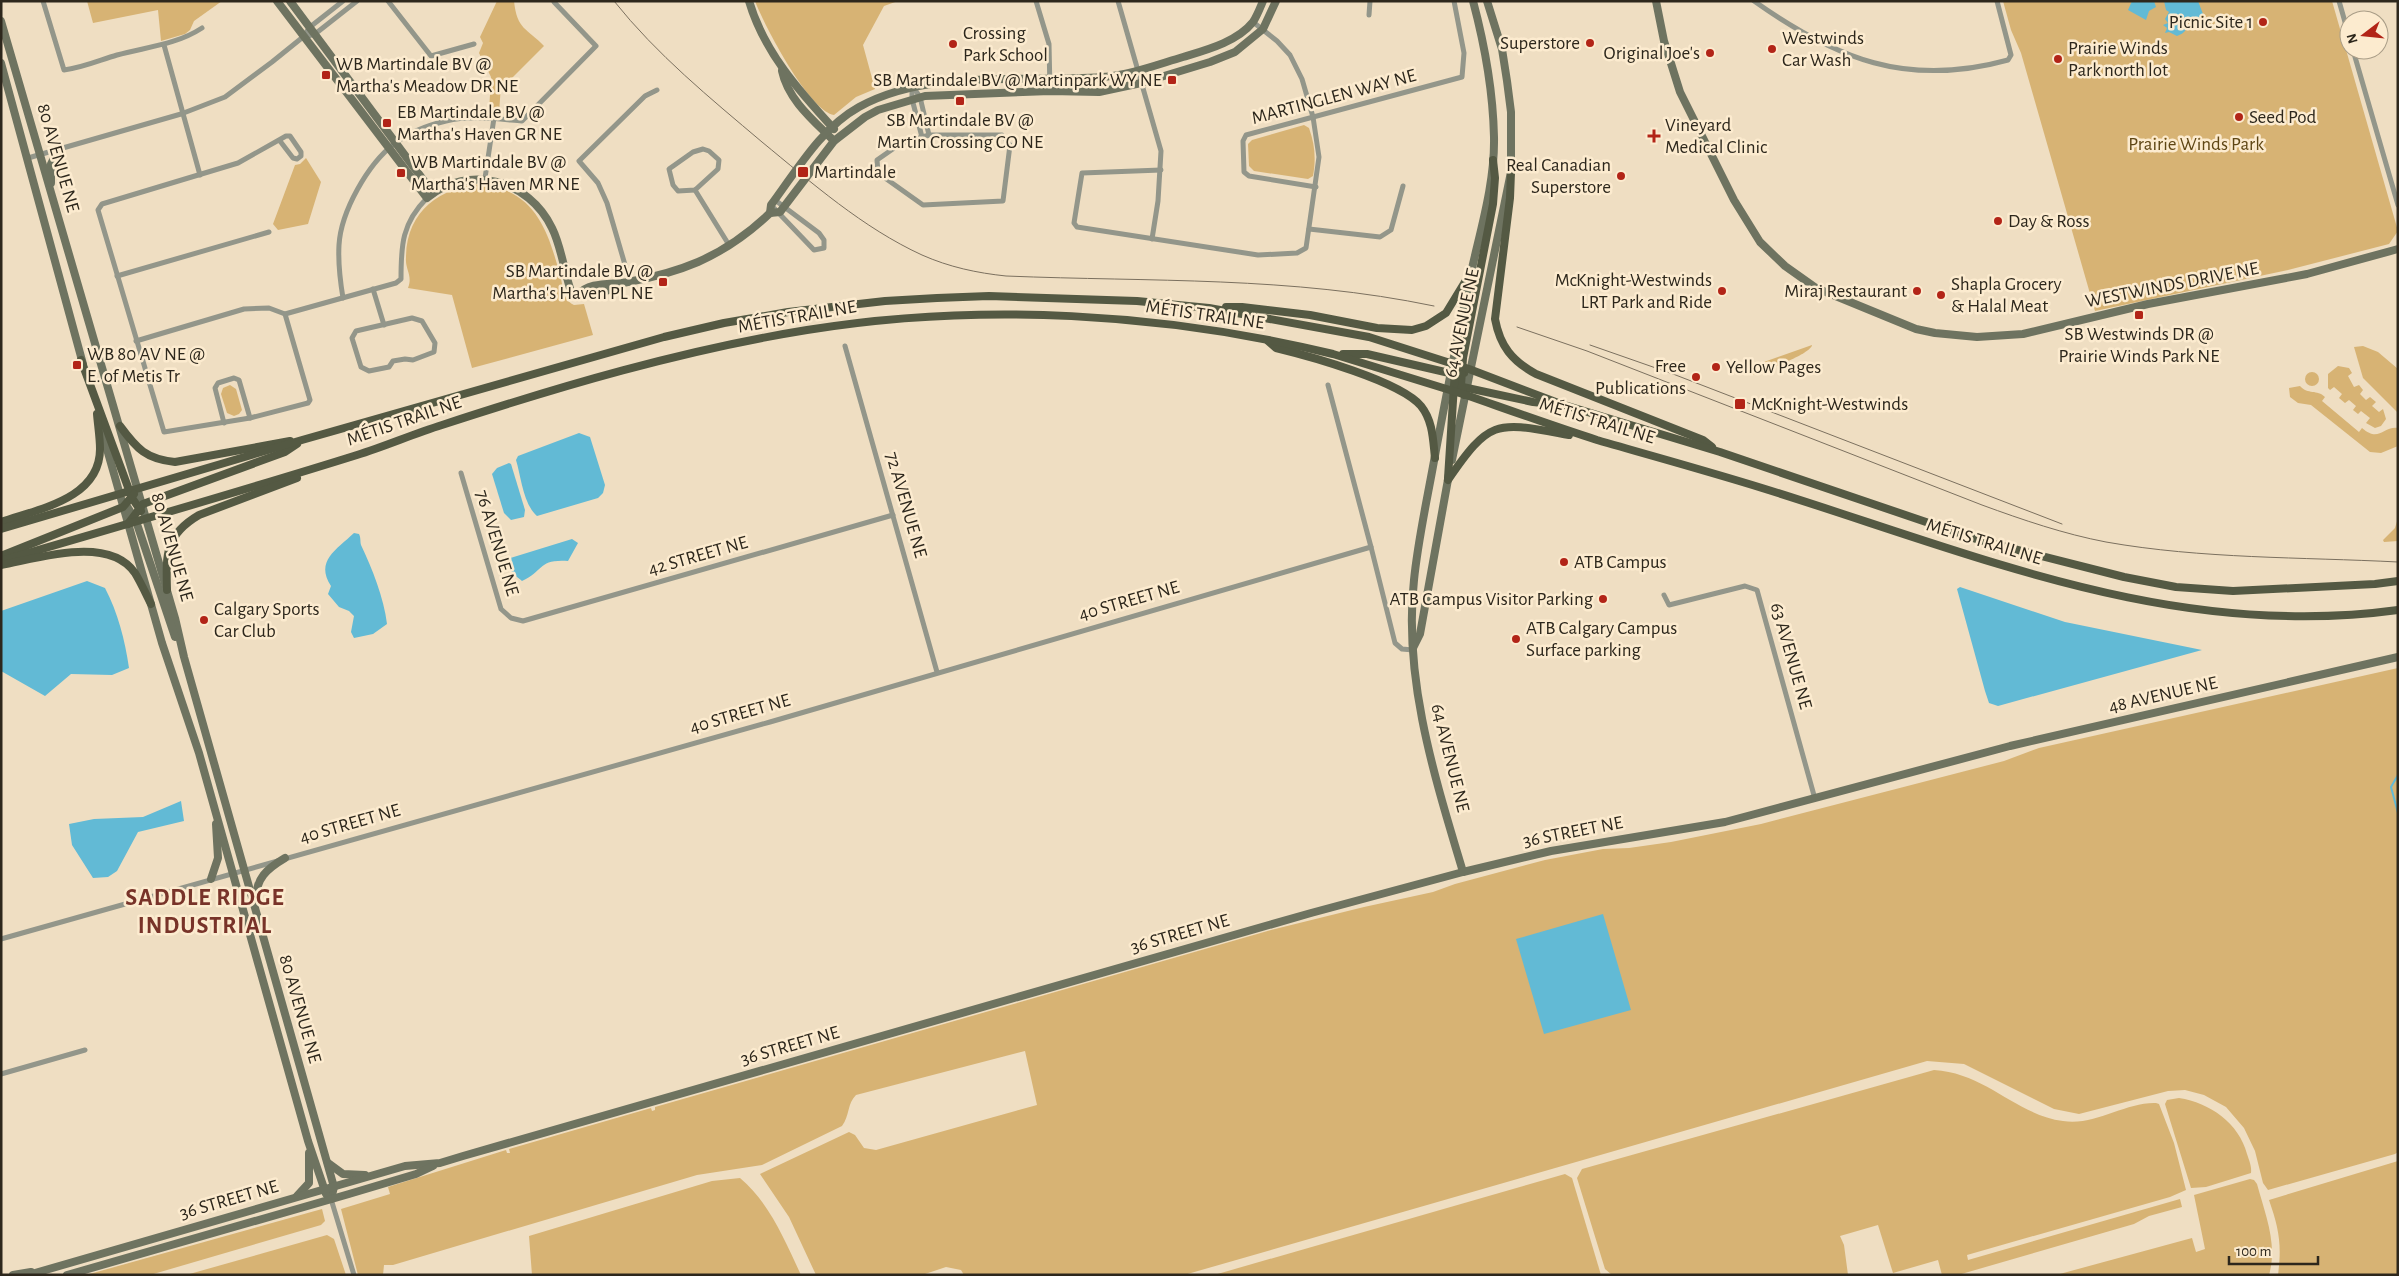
<svg xmlns="http://www.w3.org/2000/svg" width="2399" height="1276" font-family="'Alegreya Sans',sans-serif">
	<rect width="100%" height="100%" fill="#efdec2"/>
	<g fill="#d7b374">
		<polygon points="87,1 222,1 194,21 190,30 185,34 161,41 158,10 93,23"/>
		<path d="M497,1H514C517,30 527,28 544,46L512,78L501,85L499,113L489,112L491,77L479,53L483,43L480,37Z"/>
		<path d="M755,1H898L884,6L863,45L875,89L856,97L834,115C809,111 764,25 755,1Z"/>
		<polygon points="2003,1 2332,1 2398,231 2389,244 2288,270 2095,311 2021,53 2011,30"/>
		<path d="M1304,125L1309,128C1315,145 1316,159 1313,176L1308,179L1254,171L1249,166L1248,144L1252,140Z"/>
		<polygon points="306,158 321,182 308,224 278,230 273,224 295,165 300,164"/>
		<path d="M483,184C536,192 548,231 560,275C564,288 561,298 574,305L584,304L593,335L472,368L452,295L408,288C413,276 405,269 406,258C406,211 440,187 483,184Z"/>
		<path d="M1812,345C1812,353 1764,372 1752,375L1748,373L1750,367Z"/>
		<polygon points="2363,346 2378,352 2398,369 2398,413 2363,378 2354,347"/>
		<polygon points="2338,366 2349,368 2352,373 2348,376 2354,387 2359,385 2363,390 2360,394 2366,400 2370,397 2376,402 2372,406 2379,412 2383,409 2386,419 2381,426 2375,428 2366,423 2370,418 2361,411 2358,414 2353,410 2356,406 2349,400 2345,403 2339,398 2342,394 2334,387 2330,390 2328,388 2328,374"/>
		<circle cx="2312" cy="379" r="7"/>
		<polygon points="230,385 236,389 242,410 239,414 234,416 227,413 221,394 223,388"/>
		<path d="M2300,386C2308,395 2317,389 2325,397L2322,401L2359,432L2362,428C2379,443 2383,426 2398,428V446L2381,453L2370,452L2311,405L2298,403L2290,397L2289,388Z"/>
		<polygon points="2398,518 2398,541 2384,542 2383,540 2395,528"/>
		<path d="M2398,668V1152L2395,1154L2268,1190L2263,1183L2255,1151L2244,1128L2226,1107L2204,1095L2185,1090L2168,1091L2079,1114L2054,1109L1964,1064L1927,1061L1184,1275H964L961,1270L946,1267L922,1275H816L789,1217L760,1174L849,1132L855,1135L864,1148L876,1150L1037,1105L1025,1051L856,1095C847,1104 850,1115 842,1126L762,1165L697,1175L393,1265H384L383,1275H358L341,1209L390,1194L388,1187L506,1150L507,1153H510L509,1149L651,1108L652,1111L655,1110V1107L1271,930L1364,907L1433,892L1455,884L1545,860L1603,849L1629,848L1671,842L1761,824L2004,761L2039,748Z"/>
		<path d="M1934,1070C1986,1073 2016,1115 2063,1121C2096,1126 2125,1102 2156,1103L2159,1104L2174,1143L2186,1190L2170,1197L1967,1255L1968,1260L2180,1199L2182,1207L2149,1216L2134,1224L1958,1275H1942L1938,1260L1893,1273L1878,1225L1840,1236L1844,1245L1848,1275H1612L1605,1269L1577,1178L1582,1169Z"/>
		<path d="M2179,1098C2210,1103 2239,1123 2247,1154C2249,1160 2252,1167 2251,1173L2206,1187L2191,1188L2165,1104L2167,1100Z"/>
		<path d="M2398,1161V1275H2278C2282,1244 2279,1229 2269,1200Z"/>
		<polygon points="1565,1174 1572,1178 1601,1275 1214,1275"/>
		<path d="M740,1178C769,1202 785,1241 801,1275H532L529,1236L712,1181Z"/>
		<path d="M2250,1179L2254,1180L2257,1184C2265,1214 2278,1244 2269,1275H2056L2192,1238L2196,1252L2205,1249L2194,1195Z"/>
		<polygon points="322,1209 325,1221 321,1225 150,1275 86,1275"/>
		<polygon points="327,1235 334,1239 346,1275 186,1275"/>
	</g>
	<g fill="#62bad5">
		<polygon points="2132,1 2154,1 2156,7 2149,11 2146,20 2128,10"/>
		<path d="M2164,1H2198L2203,14L2197,20L2187,22C2187,30 2185,33 2177,36L2169,32L2165,33L2167,28L2163,25L2168,23L2165,19L2169,12L2166,10Z"/>
		<path d="M579,433L590,437L605,485L603,493L598,498L537,516C523,504 521,476 516,460L518,456Z"/>
		<polygon points="509,463 511,464 525,510 524,517 511,520 504,513 492,474 497,468"/>
		<path d="M354,533L359,534C361,538 360,541 361,545C372,568 384,598 387,624L373,634L354,638L351,632L354,616L349,611L339,607L328,594L331,586C315,561 336,550 354,533Z"/>
		<path d="M572,539L578,543L568,561C538,559 544,571 522,581C515,575 506,569 507,559Z"/>
		<path d="M87,581L105,588C118,613 125,640 129,668L112,675L71,674L45,696L1,671V611Z"/>
		<polygon points="1960,587 2065,622 2202,650 1998,706 1989,703 1985,691 1957,589"/>
		<polygon points="181,801 184,821 138,832 117,871 108,877 93,878 72,845 69,824 94,819 143,817"/>
		<polygon points="1603,914 1631,1010 1544,1034 1516,939"/>
	</g>
	<g fill="none" stroke-linecap="round" stroke-linejoin="round">
		<polyline stroke="#62bad5" stroke-width="2" points="2398,775 2391,787 2398,813"/>
		<g stroke="#93968a" stroke-width="5">
			<path d="M43,1L64,70C82,68 100,60 117,55C146,47 176,45 202,28"/>
			<polyline points="388,1 431,56 474,44"/>
			<polyline points="1036,1 1049,44 1050,91"/>
			<polyline points="1118,1 1161,151 1158,201 1152,239"/>
			<path d="M1754,1C1836,59 1907,88 2008,60L2011,55L1997,1"/>
			<polyline points="2339,1 2349,36"/>
			<polyline points="1369,15 1370,1"/>
			<polyline points="304,37 315,34 357,1"/>
			<polyline points="164,45 200,175"/>
			<polyline points="2353,50 2398,205"/>
			<polyline points="912,86 912,99 922,137"/>
			<polyline points="913,87 920,97 929,135"/>
			<polygon points="929,135 1002,135 1010,145 1003,201 923,205 878,173 877,160 900,144"/>
			<polyline points="280,141 293,158 297,159 301,156 301,152 290,136 286,136 238,163 102,204 98,210 164,432 250,418 308,403 310,400 285,314"/>
			<polygon points="703,149 709,151 719,160 718,169 695,190 678,191 673,185 669,169 693,152"/>
			<polyline points="28,158 181,114 225,97 272,62 303,37 310,27 343,1"/>
			<polyline points="1161,170 1082,173 1074,223 1077,227 1258,255 1297,253 1306,248 1319,157 1313,117 1302,79 1290,55 1277,41 1253,22"/>
			<polyline points="485,178 494,118"/>
			<polyline points="1316,187 1249,176 1244,172 1243,141 1246,135 1462,77 1464,53 1454,1"/>
			<polyline points="695,190 729,245"/>
			<polyline points="771,205 814,250 824,248 824,240 819,233 775,200"/>
			<polyline points="1309,229 1380,237 1391,230 1403,186"/>
			<polyline points="117,276 269,232"/>
			<polyline points="630,282 607,203 598,183 579,161 645,96 657,90"/>
			<polyline points="373,289 384,325"/>
			<path d="M343,298C340,280 338,263 339,245C341,211 368,164 394,144C408,133 429,125 446,121C471,115 498,119 522,121L596,46L554,2"/>
			<polygon points="412,318 422,321 435,343 434,352 413,360 405,359 393,361 389,367 369,371 361,367 352,338 356,331"/>
			<path d="M136,341L244,309L269,308L285,314L396,283L401,279C401,245 402,223 427,198"/>
			<polyline points="845,346 937,672"/>
			<polyline points="1328,385 1371,547"/>
			<polyline points="224,423 215,388 218,383 234,378 239,380 250,418"/>
			<polyline points="461,473 501,609 511,618 523,621 893,515"/>
			<polyline points="1664,595 1669,605 1745,586 1757,590 1815,799"/>
			<polyline points="1,939 770,722 1371,547 1395,643 1402,649 1413,650"/>
			<polyline points="1,1074 85,1050"/>
			<polyline points="331,1199 354,1275"/>
		</g>
		<g stroke="#6e7360" stroke-width="8">
			<path d="M277,1L427,198C469,163 529,180 552,228C562,248 564,273 572,294C585,296 606,296 615,284"/>
			<polyline points="290,1 433,193"/>
			<path d="M749,1C764,52 799,91 834,129"/>
			<polyline points="1656,1 1664,41 1680,92 1734,200 1760,242 1785,266 1816,288 1916,329 1935,333 1977,337 2023,334 2148,304 2307,274 2398,249"/>
			<polyline points="1,21 175,618 184,657 334,1187 331,1199"/>
			<polyline points="1,63 83,364"/>
			<path d="M782,71C788,100 814,121 834,141"/>
			<polyline points="51,183 51,164 59,148"/>
			<path d="M770,213L771,205C797,170 821,128 859,107C929,68 1025,83 1102,77C1130,75 1156,65 1183,57C1206,50 1237,42 1253,22C1257,16 1260,8 1263,1"/>
			<path d="M578,295C589,281 613,285 628,282C650,278 677,271 698,262C725,250 749,233 770,213L780,212L834,141L865,117L878,110L925,96L1050,91L1099,92L1141,83L1210,62L1235,52L1263,29L1276,1"/>
			<polyline points="101,428 162,643 199,753 308,1141 326,1194"/>
			<polyline points="1452,460 1511,172 1511,112 1507,81 1502,49 1487,1"/>
			<polyline points="125,503 136,521 175,637"/>
			<polyline points="1413,648 1420,634 1449,474"/>
			<path d="M1463,872C1435,778 1403,679 1414,580C1418,540 1427,500 1434,461C1445,401 1457,341 1469,282C1479,234 1495,186 1494,137C1493,90 1485,46 1473,1"/>
			<polyline points="211,879 218,858 216,824"/>
			<path d="M257,901C254,879 268,868 285,858"/>
			<polyline points="328,1163 343,1174 365,1175"/>
			<polyline points="297,1196 309,1183 309,1153"/>
			<polyline points="13,1275 31,1272"/>
			<polyline points="28,1275 405,1166 440,1163 463,1156 1311,913 1463,872 1551,851 1725,822 2010,746 2398,657"/>
			<polyline points="67,1275 349,1194 416,1174 433,1166"/>
		</g>
		<g stroke="#545943" stroke-width="8">
			<path d="M1511,172L1510,198L1495,319C1500,346 1512,361 1536,374L1703,440L1712,447"/>
			<polyline points="1226,307 1242,307 1310,315 1377,328 1412,330 1426,326 1446,313 1471,272"/>
			<path d="M1268,341L1276,348C1309,356 1400,381 1421,406C1433,421 1433,440 1435,458"/>
			<polyline points="1343,354 1367,354 1445,372 1457,375 1464,373"/>
			<polyline points="81,360 132,498 141,511"/>
			<polyline points="1458,386 1533,402 1552,404"/>
			<polyline points="1464,395 1461,385 1463,358 1493,204 1495,178 1493,160"/>
			<path d="M120,426C137,449 146,459 175,462L290,441"/>
			<polyline points="1448,478 1455,370"/>
			<path d="M1448,480C1491,417 1497,422 1569,435"/>
			<path d="M1,522C38,509 100,499 100,449C100,438 98,426 97,414"/>
			<polyline points="128,524 143,504 285,452 297,444"/>
			<polyline points="1,529 302,440 664,337 724,323 788,312 885,301 937,298 989,296 1137,301 1209,308 1369,337 1469,369 1561,404 1720,452 1979,540 2124,577 2176,587 2233,591 2375,584 2398,581"/>
			<polyline points="1,556 123,507 134,494"/>
			<path d="M1,561C120,526 239,492 357,455C386,446 413,434 442,425C561,386 683,350 807,330C980,302 1164,313 1333,354C1377,368 1422,381 1466,395C1509,410 1553,426 1597,440C1652,456 1707,471 1762,488C1972,553 2172,641 2398,610"/>
			<path d="M1,565C39,558 109,535 135,573C141,583 146,594 151,604"/>
			<path d="M167,590C166,554 165,535 199,515L297,478"/>
		</g>
		<g stroke="#7b705f" stroke-width="1">
			<path d="M614,1C657,55 710,98 762,142C812,183 863,228 922,255C949,267 977,273 1006,276C1152,282 1290,276 1434,306"/>
			<path d="M1517,327L1587,351L1982,505C2023,520 2064,534 2106,542C2202,559 2301,557 2398,562"/>
			<polyline points="1590,345 1673,374 2062,524"/>
		</g>
	</g>
	<g fill="#b22417" stroke="#fcebcf" stroke-width="2">
		<circle cx="2263" cy="22" r="5"/>
		<circle cx="1590" cy="43" r="5"/>
		<circle cx="953" cy="44" r="5"/>
		<circle cx="1772" cy="49" r="5"/>
		<circle cx="1710" cy="53" r="5"/>
		<circle cx="2058" cy="59" r="5"/>
		<rect x="321" y="70" width="10" height="10" rx="2.5"/>
		<rect x="1167" y="75" width="10" height="10" rx="2.5"/>
		<rect x="955" y="96" width="10" height="10" rx="2.5"/>
		<circle cx="2239" cy="117" r="5"/>
		<rect x="382" y="118" width="10" height="10" rx="2.5"/>
		<path d="M1651.5 128.5h5v5h5v5h-5v5h-5v-5h-5v-5h5z"/>
		<rect x="797" y="166" width="12" height="12" rx="2.5"/>
		<rect x="396" y="168" width="10" height="10" rx="2.5"/>
		<circle cx="1621" cy="176" r="5"/>
		<circle cx="1998" cy="221" r="5"/>
		<rect x="658" y="277" width="10" height="10" rx="2.5"/>
		<circle cx="1722" cy="291" r="5"/>
		<circle cx="1917" cy="291" r="5"/>
		<circle cx="1941" cy="295" r="5"/>
		<rect x="2134" y="310" width="10" height="10" rx="2.5"/>
		<rect x="72" y="360" width="10" height="10" rx="2.5"/>
		<circle cx="1716" cy="367" r="5"/>
		<circle cx="1696" cy="377" r="5"/>
		<rect x="1734" y="398" width="12" height="12" rx="2.5"/>
		<circle cx="1564" cy="562" r="5"/>
		<circle cx="1603" cy="599" r="5"/>
		<circle cx="204" cy="620" r="5"/>
		<circle cx="1516" cy="639" r="5"/>
	</g>
	<g text-anchor="middle" dominant-baseline="central" stroke-width="5" stroke-linejoin="round" paint-order="stroke">
		<g font-size="19" fill="#2d271c" stroke="#fcebcf" text-anchor="start">
			<text x="2253" y="22" text-anchor="end">Picnic Site 1</text>
			<text x="963" y="33">Crossing<tspan x="963" dy="22">Park School</tspan></text>
			<text x="1782" y="38">Westwinds<tspan x="1782" dy="22">Car Wash</tspan></text>
			<text x="1580" y="43" text-anchor="end">Superstore</text>
			<text x="2068" y="48">Prairie Winds<tspan x="2068" dy="22">Park north lot</tspan></text>
			<text x="1700" y="53" text-anchor="end">Original Joe's</text>
			<text x="336" y="64">WB Martindale BV @<tspan x="336" dy="22">Martha's Meadow DR NE</tspan></text>
			<text x="1162" y="80" text-anchor="end">SB Martindale BV @ Martinpark WY NE</text>
			<text x="397" y="112">EB Martindale BV @<tspan x="397" dy="22">Martha's Haven GR NE</tspan></text>
			<text x="2249" y="117">Seed Pod</text>
			<text x="960" y="120" text-anchor="middle">SB Martindale BV @<tspan x="960" dy="22">Martin Crossing CO NE</tspan></text>
			<text x="1665" y="125">Vineyard<tspan x="1665" dy="22">Medical Clinic</tspan></text>
			<text x="411" y="162">WB Martindale BV @<tspan x="411" dy="22">Martha's Haven MR NE</tspan></text>
			<text x="1611" y="165" text-anchor="end">Real Canadian<tspan x="1611" dy="22">Superstore</tspan></text>
			<text x="814" y="172">Martindale</text>
			<text x="2008" y="221">Day &amp; Ross</text>
			<text x="653" y="271" text-anchor="end">SB Martindale BV @<tspan x="653" dy="22">Martha's Haven PL NE</tspan></text>
			<text x="1712" y="280" text-anchor="end">McKnight-Westwinds<tspan x="1712" dy="22">LRT Park and Ride</tspan></text>
			<text x="1951" y="284">Shapla Grocery<tspan x="1951" dy="22">&amp; Halal Meat</tspan></text>
			<text x="1907" y="291" text-anchor="end">Miraj Restaurant</text>
			<text x="2139" y="334" text-anchor="middle">SB Westwinds DR @<tspan x="2139" dy="22">Prairie Winds Park NE</tspan></text>
			<text x="87" y="354">WB 80 AV NE @<tspan x="87" dy="22">E. of Metis Tr</tspan></text>
			<text x="1686" y="366" text-anchor="end">Free<tspan x="1686" dy="22">Publications</tspan></text>
			<text x="1726" y="367">Yellow Pages</text>
			<text x="1751" y="404">McKnight-Westwinds</text>
			<text x="1574" y="562">ATB Campus</text>
			<text x="1593" y="599" text-anchor="end">ATB Campus Visitor Parking</text>
			<text x="214" y="609">Calgary Sports<tspan x="214" dy="22">Car Club</tspan></text>
			<text x="1526" y="628">ATB Calgary Campus<tspan x="1526" dy="22">Surface parking</tspan></text>
		</g>
		<g font-size="19" fill="#2d271c" stroke="#fcebcf">
			<text transform="translate(1334 97) rotate(-15)">MARTINGLEN WAY NE</text>
			<text transform="translate(58 158) rotate(74)">80 AVENUE NE</text>
			<text transform="translate(2172 285) rotate(-11)">WESTWINDS DRIVE NE</text>
			<text transform="translate(1205 315) rotate(8)">MÉTIS TRAIL NE</text>
			<text transform="translate(797 317) rotate(-10)">MÉTIS TRAIL NE</text>
			<text transform="translate(1462 323) rotate(-78)">64 AVENUE NE</text>
			<text transform="translate(404 421) rotate(-19)">MÉTIS TRAIL NE</text>
			<text transform="translate(1597 421) rotate(17)">MÉTIS TRAIL NE</text>
			<text transform="translate(906 505) rotate(74)">72 AVENUE NE</text>
			<text transform="translate(1984 542) rotate(17)">MÉTIS TRAIL NE</text>
			<text transform="translate(497 543) rotate(73)">76 AVENUE NE</text>
			<text transform="translate(172 547) rotate(74)">80 AVENUE NE</text>
			<text transform="translate(698 556) rotate(-16)">42 STREET NE</text>
			<text transform="translate(1129 601) rotate(-16)">40 STREET NE</text>
			<text transform="translate(1791 656) rotate(74)">63 AVENUE NE</text>
			<text transform="translate(2163 695) rotate(-13)">48 AVENUE NE</text>
			<text transform="translate(740 714) rotate(-16)">40 STREET NE</text>
			<text transform="translate(1450 758) rotate(76)">64 AVENUE NE</text>
			<text transform="translate(350 824) rotate(-16)">40 STREET NE</text>
			<text transform="translate(1573 832) rotate(-11)">36 STREET NE</text>
			<text transform="translate(1180 934) rotate(-16)">36 STREET NE</text>
			<text transform="translate(300 1009) rotate(74)">80 AVENUE NE</text>
			<text transform="translate(790 1046) rotate(-16)">36 STREET NE</text>
			<text transform="translate(229 1200) rotate(-16)">36 STREET NE</text>
		</g>
		<g font-size="19" fill="#5f4614" stroke="#fcebcf">
			<text x="2196" y="144">Prairie Winds Park</text>
		</g>
		<g font-size="24" font-weight="bold" letter-spacing="1" fill="#783329" stroke="#fcebcf">
			<text x="205" y="898">SADDLE RIDGE<tspan x="205" dy="28">INDUSTRIAL</tspan></text>
		</g>
	</g>
	<rect width="2399" height="1276" fill="none" stroke="#2d271c" stroke-width="5"/>
	<g transform="translate(2364 35) rotate(254)"><circle r="24" fill="#fcebcf" stroke="#a99d87"/>
	<path d="M0-4L9 19L0 12L-9 19Z" fill="#b22417"/>
	<text y="-8" font-size="14" font-weight="bold" text-anchor="middle" fill="#2d271c">N</text>
	</g>
	<path d="M2229 1256v8h89v-8" fill="none" stroke="#2d271c" stroke-width="2.5"/>
	<text x="2236" y="1256" font-size="15" fill="#2d271c" stroke="#fcebcf" stroke-width="4" paint-order="stroke">100 m</text>
</svg>
